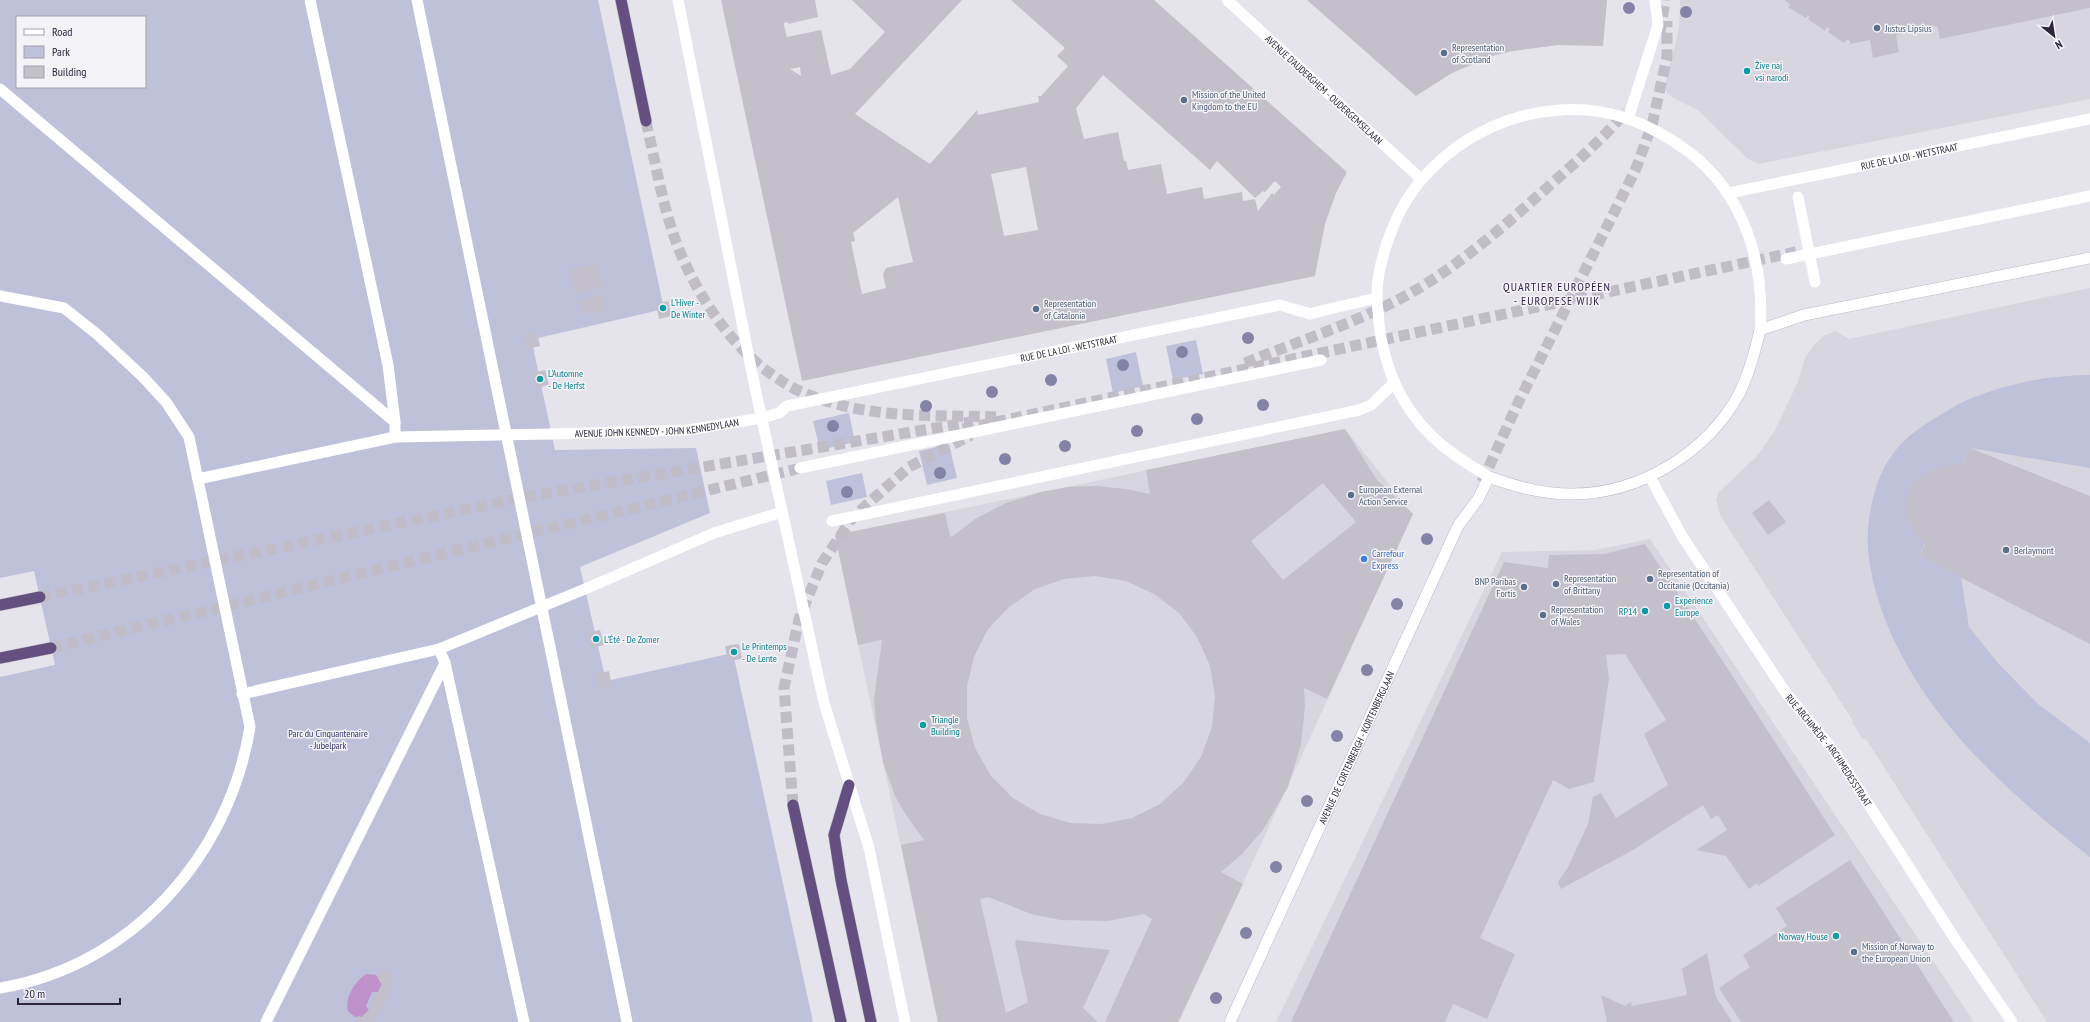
<svg xmlns="http://www.w3.org/2000/svg" width="2090" height="1022" font-family="'PT Sans Narrow',sans-serif">
	<rect width="100%" height="100%" fill="#e5e3eb"/>
	<g fill="#d7d5df">
		<polygon points="1680,0 2090,0 2090,99 1758,164 1747,158 1699,111 1670,96 1666,92 1666,82 1679,28"/>
		<polygon points="2090,288 2090,1022 2047,1022 1866,739 1863,740 1852,722 1853,721 1720,515 1716,499 1719,492 1757,456 1774,432 1798,382 1805,358 1814,345 1825,335 1836,331 1849,339"/>
		<polygon points="1345,429 1413,514 1179,1022 938,1022 835,535"/>
		<polygon points="1650,539 1974,1022 1276,1022 1502,552 1595,550"/>
	</g>
	<g fill="#bfc1da" fill-rule="evenodd">
		<path d="M0,0H598L664,309L538,338L533,347L555,450L696,448L710,513L580,567L606,681L733,653L813,1022H0V677L55,665L34,571L0,578ZM17,17H145V87H17Z"/>
		<polygon points="1196,340 1203,374 1173,380 1166,346"/>
		<polygon points="1136,352 1143,386 1113,393 1106,359"/>
		<path d="M2090,375V468L1970,448L1919,556L1961,577L1969,627L1998,663L2038,704L2090,743V857C2003,789 1912,708 1878,599C1869,569 1864,539 1871,508C1879,466 1897,440 1934,419C1944,413 1954,406 1965,401C2003,384 2049,375 2090,375Z"/>
		<polygon points="849,413 855,442 820,450 813,421"/>
		<polygon points="949,444 957,478 927,485 919,451"/>
		<polygon points="862,473 867,497 831,505 826,481"/>
	</g>
	<path fill="#be91ca" d="M366,974L376,975L382,984L378,992H372L366,1006L369,1010L362,1017H355L348,1011C345,997 354,983 366,974Z"/>
	<g fill="#c3c0cc" fill-rule="evenodd">
		<path d="M721,0H815L818,17L788,24V22L784,23V25L787,37L821,30L831,75L850,69L885,32L852,0H962L855,114L930,164L977,110L978,115L1039,102L1038,96H1041L1068,66L1057,56L1065,48L1011,0H1154L1347,172L1336,193L1325,224L1315,276L802,381ZM800,67L801,76L790,69ZM1103,75L1210,170L1217,161L1255,198L1263,191L1265,192L1275,181L1281,187L1274,195L1272,193L1258,211L1255,199L1243,201L1242,192L1204,199L1202,187L1167,194L1161,164L1128,170L1126,161H1124L1118,132L1084,139L1076,108ZM1026,167L1038,230L1004,236L991,174ZM898,197L913,262L886,268L883,274L886,288L862,294L851,242L855,241L853,233Z"/>
		<polygon points="1307,0 1607,0 1607,1 1603,46 1558,45 1513,51 1492,56 1452,73 1416,96"/>
		<polygon points="1785,0 2090,0 2090,8 1940,39 1937,26 1896,35 1899,52 1873,58 1870,40 1850,44 1850,41 1847,40 1844,43 1828,32 1830,29 1827,27 1825,31 1808,19 1810,17 1808,15 1806,18 1788,7 1790,5"/>
		<polygon points="598,264 603,287 575,293 570,269"/>
		<polygon points="603,295 606,310 582,315 579,300"/>
		<polygon points="668,301 672,316 659,319 656,304"/>
		<polygon points="537,332 540,346 527,349 524,335"/>
		<polygon points="545,370 549,385 535,388 532,373"/>
		<path d="M1345,429L1377,480L1413,514L1327,699L1304,688L1305,706L1301,745L1288,787L1263,830L1241,855L1221,872L1243,884L1178,1022H1105L1152,919L1144,914L1108,921L1060,920L1031,914L988,897L980,899L1006,1013L1028,1002L1015,943L1016,940L1110,950L1083,1008L1098,1022H938L901,845L924,840L906,815L895,796L883,762L876,723L874,699L882,640L858,645L835,535L945,513L950,536L952,537L975,519L1006,503L1041,492L1068,487L1096,486L1126,489L1150,494L1146,470ZM1323,483L1356,522L1283,580L1251,541ZM1095,576L1126,581L1154,594L1179,613L1197,637L1210,666L1215,696L1212,727L1201,757L1183,783L1160,804L1132,818L1101,824L1070,823L1040,814L1013,798L991,776L975,748L967,718V687L974,657L988,629L1009,607L1035,589L1064,579Z"/>
		<polygon points="1970,448 2090,496 2090,644 1919,556 1925,545 1907,520 1905,502 1912,484 1927,472 1953,464 1963,463"/>
		<polygon points="1769,500 1786,522 1768,535 1752,513"/>
		<polygon points="1645,544 1724,663 1835,835 1758,886 1757,883 1749,889 1726,856 1696,850 1727,830 1718,815 1711,819 1703,805 1633,850 1561,889 1558,882 1568,867 1588,824 1593,797 1601,793 1616,818 1668,785 1644,734 1666,720 1625,654 1606,655 1609,679 1594,782 1569,789 1553,780 1480,938 1515,954 1487,1019 1453,1004 1445,1022 1291,1022 1504,562 1548,568 1549,555 1604,554"/>
		<polygon points="600,630 604,645 591,648 587,633"/>
		<polygon points="739,644 742,659 728,661 725,646"/>
		<polygon points="609,671 612,686 599,689 596,674"/>
		<polygon points="1850,860 1954,1022 1741,1022 1719,988 1750,967 1743,955 1787,926 1776,908"/>
		<polygon points="1707,953 1716,997 1732,1022 1607,1022 1601,995 1625,1006 1631,1002 1632,1006 1687,995 1682,969"/>
		<polygon points="383,969 393,974 390,993 385,1004 374,1022 355,1022 358,1016 362,1017 369,1010 382,984 378,979"/>
	</g>
	<g fill="none" stroke-linecap="round" stroke-linejoin="round">
		<g stroke="#c0bdc8" stroke-width="11" stroke-dasharray="11 5.5" stroke-linecap="butt">
			<polyline points="1660,33 1665,0"/>
			<path d="M646,121C655,161 662,203 676,242C696,294 732,350 780,380C799,393 821,400 844,406C894,418 947,415 998,417"/>
			<path d="M1245,363C1299,341 1356,323 1407,295C1459,266 1504,226 1548,187C1576,162 1602,140 1626,111"/>
			<polyline points="963,429 1796,252"/>
			<polyline points="1482,482 1518,403 1635,171 1652,125 1667,57 1667,21"/>
			<polyline points="40,597 536,495 971,422"/>
			<polyline points="51,648 809,466"/>
			<polyline points="793,805 784,688 799,619 822,563 853,517 909,467 971,435"/>
		</g>
		<g stroke="#bcb8ca" stroke-width="12">
			<g id="secondary">
				<path id="s6" d="M1230,1022L1458,526L1478,499L1489,477C1516,487 1543,494 1572,494C1639,494 1707,453 1739,394C1749,374 1755,352 1760,330L1804,315L2090,258"/>
			</g>
		</g>
		<g stroke="#c0bec4" stroke-width="12">
			<g id="trunk">
				<polyline points="621,0 646,121"/>
				<polyline points="0,605 40,597"/>
				<polyline points="0,658 51,648"/>
				<polyline points="849,785 834,835 841,880 871,1022"/>
				<polyline points="793,805 841,1022"/>
			</g>
		</g>
		<g stroke="#fff" stroke-width="11">
			<path id="s1" d="M551,434L688,430L762,418"/>
			<polyline points="585,589 714,533 782,512"/>
		</g>
		<g stroke="#fff" stroke-width="11">
			<polyline points="310,0 388,365 395,422"/>
			<polyline points="417,0 627,1022"/>
			<polyline points="0,89 395,422 395,437"/>
			<path id="s2" d="M1729,193L2090,119"/>
			<polyline points="1798,197 1815,282"/>
			<polyline points="1786,259 2090,196"/>
			<path d="M0,296L64,308L98,335L143,377L166,402L189,437L250,727C229,856 132,966 0,988"/>
			<polyline points="1329,309 1377,298"/>
			<polyline points="800,468 1321,360"/>
			<polyline points="198,479 395,437 551,434"/>
			<polyline points="832,521 1359,410 1371,405 1394,383"/>
			<polyline points="445,663 524,1022"/>
			<polyline points="242,694 439,649 585,589"/>
			<polyline points="266,1022 445,663 439,649"/>
		</g>
		<g stroke="#fff" stroke-width="11">
			<polyline points="678,0 754,383 824,703 869,848 905,1022"/>
			<path id="s3" d="M1227,0L1421,179"/>
			<polyline points="1628,119 1658,25 1655,0"/>
			<path id="s4" d="M762,418L779,413L787,406L1280,305L1310,314L1329,309"/>
			<path d="M1489,477C1463,461 1438,446 1419,422C1396,395 1383,359 1379,324C1379,316 1377,307 1377,299C1376,276 1383,253 1391,232C1425,140 1535,87 1629,119C1651,127 1670,138 1689,152C1744,194 1765,263 1760,330"/>
			<path id="s5" d="M1650,477L1682,536L1786,693L1835,752L1955,939L2012,1022"/>
		</g>
		<use href="#secondary" stroke="#fff" stroke-width="11"/>
		<use href="#trunk" stroke="#635080" stroke-width="11"/>
	</g>
	<g fill="#8482a6">
		<circle cx="1629" cy="8" r="6"/>
		<circle cx="1686" cy="12" r="6"/>
		<circle cx="1248" cy="338" r="6"/>
		<circle cx="1182" cy="352" r="6"/>
		<circle cx="1123" cy="365" r="6"/>
		<circle cx="1051" cy="380" r="6"/>
		<circle cx="992" cy="392" r="6"/>
		<circle cx="1263" cy="405" r="6"/>
		<circle cx="926" cy="406" r="6"/>
		<circle cx="1197" cy="419" r="6"/>
		<circle cx="833" cy="426" r="6"/>
		<circle cx="1137" cy="431" r="6"/>
		<circle cx="1065" cy="446" r="6"/>
		<circle cx="1005" cy="459" r="6"/>
		<circle cx="940" cy="473" r="6"/>
		<circle cx="847" cy="492" r="6"/>
		<circle cx="1427" cy="539" r="6"/>
		<circle cx="1397" cy="604" r="6"/>
		<circle cx="1367" cy="670" r="6"/>
		<circle cx="1337" cy="736" r="6"/>
		<circle cx="1307" cy="801" r="6"/>
		<circle cx="1276" cy="867" r="6"/>
		<circle cx="1246" cy="933" r="6"/>
		<circle cx="1216" cy="998" r="6"/>
	</g>
	<g fill="#5c6f8a" stroke="#f4f3f8" stroke-width="1.5">
		<circle cx="1877" cy="28" r="4"/>
		<circle cx="1444" cy="53" r="4"/>
		<circle cx="1184" cy="100" r="4"/>
		<circle cx="1036" cy="309" r="4"/>
		<circle cx="1351" cy="495" r="4"/>
		<circle cx="2006" cy="550" r="4"/>
		<circle cx="1650" cy="579" r="4"/>
		<circle cx="1556" cy="584" r="4"/>
		<circle cx="1524" cy="587" r="4"/>
		<circle cx="1543" cy="615" r="4"/>
		<circle cx="1854" cy="952" r="4"/>
	</g>
	<g fill="#0f9aa8" stroke="#f4f3f8" stroke-width="1.5">
		<circle cx="1747" cy="71" r="4"/>
		<circle cx="663" cy="308" r="4"/>
		<circle cx="540" cy="379" r="4"/>
		<circle cx="1667" cy="606" r="4"/>
		<circle cx="1645" cy="611" r="4"/>
		<circle cx="596" cy="639" r="4"/>
		<circle cx="734" cy="652" r="4"/>
		<circle cx="923" cy="725" r="4"/>
		<circle cx="1836" cy="936" r="4"/>
	</g>
	<circle fill="#3f7fe0" stroke="#f4f3f8" stroke-width="1.5" cx="1364" cy="559" r="4"/>
	<g text-anchor="middle" dominant-baseline="central" stroke-width="3" stroke-linejoin="round" paint-order="stroke">
		<g font-size="10" fill="#4e5e75" stroke="#f4f3f8" text-anchor="start">
			<text x="1885" y="28">Justus Lipsius</text>
			<text x="1452" y="47">Representation<tspan x="1452" dy="12">of Scotland</tspan></text>
			<text x="1192" y="94">Mission of the United<tspan x="1192" dy="12">Kingdom to the EU</tspan></text>
			<text x="1044" y="303">Representation<tspan x="1044" dy="12">of Catalonia</tspan></text>
			<text x="1359" y="489">European External<tspan x="1359" dy="12">Action Service</tspan></text>
			<text x="2014" y="550">Berlaymont</text>
			<text x="1658" y="573">Representation of<tspan x="1658" dy="12">Occitanie (Occitania)</tspan></text>
			<text x="1564" y="578">Representation<tspan x="1564" dy="12">of Brittany</tspan></text>
			<text x="1516" y="581" text-anchor="end">BNP Paribas<tspan x="1516" dy="12">Fortis</tspan></text>
			<text x="1551" y="609">Representation<tspan x="1551" dy="12">of Wales</tspan></text>
			<text x="1862" y="946">Mission of Norway to<tspan x="1862" dy="12">the European Union</tspan></text>
		</g>
		<g font-size="10" fill="#0d838f" stroke="#f4f3f8" text-anchor="start">
			<text x="1755" y="65">Žive naj<tspan x="1755" dy="12">vsi narodi</tspan></text>
			<text x="671" y="302">L'Hiver -<tspan x="671" dy="12">De Winter</tspan></text>
			<text x="548" y="373">L'Automne<tspan x="548" dy="12">- De Herfst</tspan></text>
			<text x="1675" y="600">Experience<tspan x="1675" dy="12">Europe</tspan></text>
			<text x="1637" y="611" text-anchor="end">RP14</text>
			<text x="604" y="639">L'Été - De Zomer</text>
			<text x="742" y="646">Le Printemps<tspan x="742" dy="12">- De Lente</tspan></text>
			<text x="931" y="719">Triangle<tspan x="931" dy="12">Building</tspan></text>
			<text x="1828" y="936" text-anchor="end">Norway House</text>
		</g>
		<g font-size="10" fill="#2d253b" stroke="#f4f3f8">
			<text stroke="none"><textPath href="#s3" startOffset="132">AVENUE D'AUDERGHEM - OUDERGEMSELAAN</textPath></text>
			<text stroke="none"><textPath href="#s2" startOffset="184">RUE DE LA LOI - WETSTRAAT</textPath></text>
			<text stroke="none"><textPath href="#s4" startOffset="316">RUE DE LA LOI - WETSTRAAT</textPath></text>
			<text stroke="none"><textPath href="#s1" startOffset="106">AVENUE JOHN KENNEDY - JOHN KENNEDYLAAN</textPath></text>
			<text stroke="none"><textPath href="#s6" startOffset="302">AVENUE DE CORTENBERGH - KORTENBERGLAAN</textPath></text>
			<text stroke="none"><textPath href="#s5" startOffset="327">RUE ARCHIMÈDE - ARCHIMEDESSTRAAT</textPath></text>
		</g>
		<g font-size="10" fill="#366cbe" stroke="#f4f3f8" text-anchor="start">
			<text x="1372" y="553">Carrefour<tspan x="1372" dy="12">Express</tspan></text>
		</g>
		<g font-size="10" fill="#34336d" stroke="#f4f3f8">
			<text x="328" y="733">Parc du Cinquantenaire<tspan x="328" dy="12">- Jubelpark</tspan></text>
		</g>
		<g font-size="12" letter-spacing="1" fill="#32234b" stroke="#f4f3f8">
			<text x="1557" y="286">QUARTIER EUROPÉEN<tspan x="1557" dy="14">- EUROPESE WIJK</tspan></text>
		</g>
	</g>
	<rect x="16" y="16" width="130" height="72" fill="#f4f3f8" stroke="#a4a1ac"/>
	<rect x="24" y="29" width="20" height="6" fill="#ffffff" stroke="#a4a1ac"/>
	<text x="52" y="36" font-size="12" fill="#2d253b">Road</text>
	<rect x="24" y="46" width="20" height="12" fill="#bfc1da" stroke="#a4a1ac"/>
	<text x="52" y="56" font-size="12" fill="#2d253b">Park</text>
	<rect x="24" y="66" width="20" height="12" fill="#c3c0cc" stroke="#a4a1ac"/>
	<text x="52" y="76" font-size="12" fill="#2d253b">Building</text>
	<g transform="translate(2054 36) rotate(150)" stroke="#f4f3f8" stroke-width="3" paint-order="stroke">
	<path d="M0-3L7 15L0 10L-7 15Z" fill="#2d253b"/>
	<text y="-6" font-size="11" font-weight="bold" text-anchor="middle" fill="#2d253b">N</text>
	</g>
	<path d="M18 998v6h102v-6" fill="none" stroke="#2d253b" stroke-width="2"/>
	<text x="24" y="998" font-size="12" fill="#2d253b" stroke="#f4f3f8" stroke-width="3" paint-order="stroke">20 m</text>
</svg>
